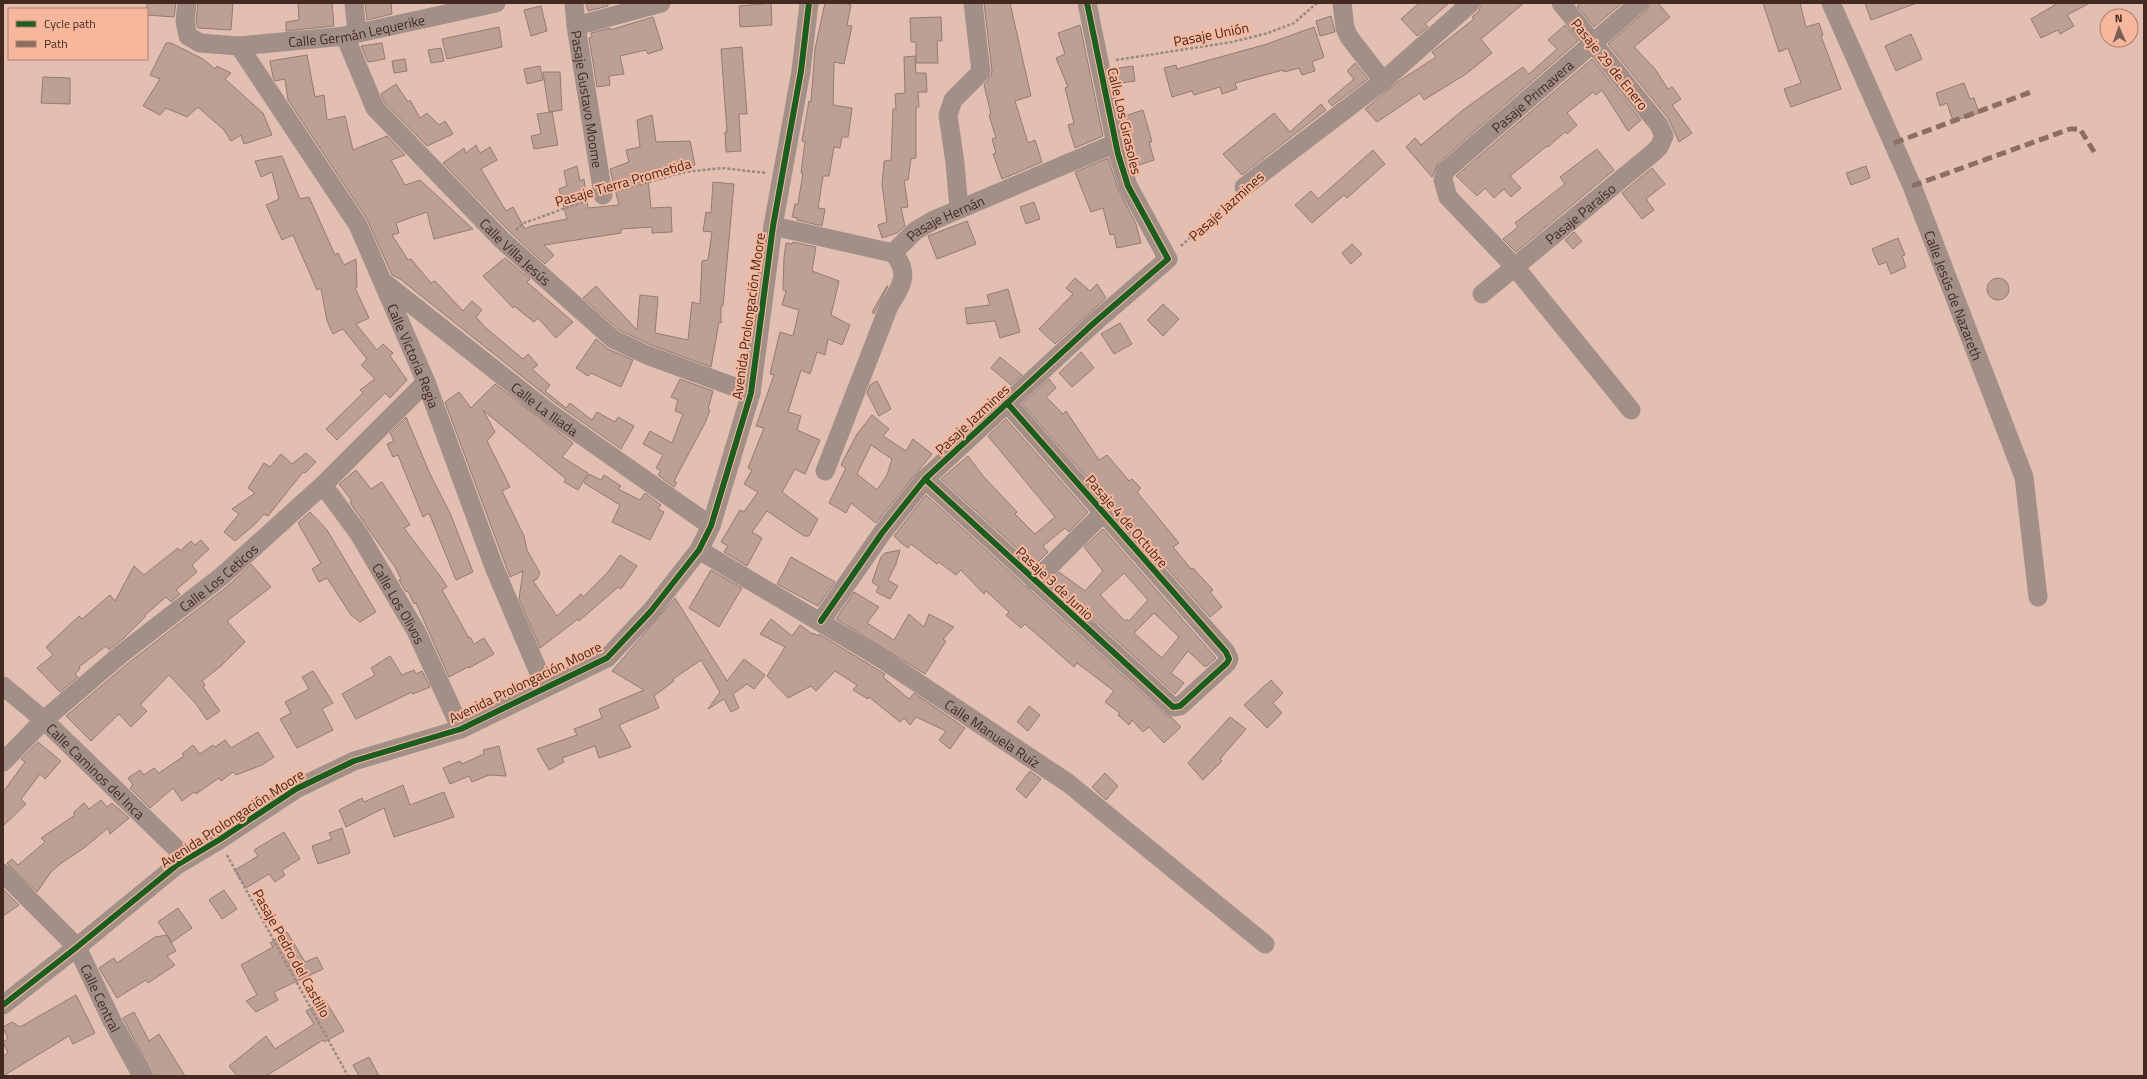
<svg xmlns="http://www.w3.org/2000/svg" width="2147" height="1079" font-family="'Titillium Web',sans-serif">
	<rect width="100%" height="100%" fill="#e3bfb1"/>
	<g fill="#bca096" stroke="#957a70" fill-rule="evenodd">
		<polygon points="147,3 176,3 174,17 147,15"/>
		<polygon points="198,3 233,3 231,30 198,28 196,21"/>
		<polygon points="298,3 332,3 334,26 286,31 286,22 299,20"/>
		<polygon points="365,3 391,3 392,14 367,20"/>
		<polygon points="586,3 608,3 608,6 588,11"/>
		<polygon points="771,3 772,25 740,27 739,6"/>
		<polygon points="825,3 844,3 851,5 847,25 852,26 844,64 834,62 833,105 852,108 848,137 842,137 840,148 834,147 829,176 823,176 818,208 825,209 822,226 797,220 797,218 792,217 795,204 798,204 803,173 801,173 805,142 802,141 809,101 811,102 815,49"/>
		<polygon points="984,3 1010,3 1031,96 1015,101 1028,143 1035,140 1042,162 1002,179 993,154 996,153 992,139 996,138 989,115 991,114 984,85 991,76 992,71"/>
		<polygon points="1419,3 1449,3 1425,24 1428,27 1417,36 1401,19"/>
		<polygon points="1482,3 1524,3 1481,39 1492,53 1466,74 1424,100 1420,93 1377,122 1365,109 1399,81 1436,57 1432,52 1474,19 1472,17 1479,11"/>
		<polygon points="1581,3 1622,3 1594,27 1577,6"/>
		<polygon points="1650,3 1658,3 1670,17 1634,47 1655,69 1668,89 1672,87 1681,99 1672,105 1692,133 1679,142 1668,118 1608,44 1646,11"/>
		<polygon points="1763,3 1800,3 1806,27 1819,23 1823,35 1821,36 1841,89 1791,107 1784,89 1801,83 1788,48 1779,52"/>
		<polygon points="1865,3 1913,3 1914,4 1871,20"/>
		<polygon points="2058,3 2090,3 2067,15 2074,26 2060,34 2058,30 2041,38 2031,19"/>
		<polygon points="541,6 547,31 531,36 524,10"/>
		<polygon points="1331,16 1335,32 1320,36 1316,21"/>
		<polygon points="653,17 663,49 648,54 646,50 620,56 624,74 609,76 610,85 597,87 589,38 592,37 591,33 610,28 610,30"/>
		<polygon points="941,17 942,41 937,41 938,63 916,63 916,42 911,42 910,18"/>
		<polygon points="1080,25 1103,136 1075,148 1068,125 1074,123 1065,88 1068,87 1056,58 1065,54 1058,33"/>
		<polygon points="1565,25 1578,41 1438,163 1432,177 1406,147 1415,138 1421,145 1463,110 1523,67 1529,74 1557,49 1548,40"/>
		<polygon points="499,27 502,47 447,59 442,39"/>
		<polygon points="1314,27 1324,57 1312,62 1315,71 1302,75 1299,68 1284,72 1283,70 1235,83 1237,89 1222,94 1220,87 1194,95 1192,91 1172,97 1164,68 1176,65 1177,69 1267,44"/>
		<polygon points="1911,34 1922,59 1896,71 1885,46"/>
		<polygon points="166,43 171,43 203,59 215,69 217,66 231,73 225,79 263,113 272,135 244,144 241,135 231,141 224,130 198,107 187,117 166,108 160,115 143,106 160,79 150,75"/>
		<polygon points="382,43 385,59 368,62 361,46"/>
		<polygon points="742,47 747,114 739,114 741,151 726,152 725,132 727,132 721,49"/>
		<polygon points="441,48 444,61 431,63 428,50"/>
		<polygon points="307,55 315,97 324,95 327,120 345,116 353,150 387,136 405,155 391,160 405,185 420,180 473,229 434,239 427,212 396,223 399,233 392,235 408,260 411,259 431,283 435,281 463,311 472,301 482,310 476,317 486,328 523,359 528,354 538,365 532,369 550,385 545,391 566,408 570,403 592,420 597,412 615,422 618,417 634,426 621,449 554,402 400,279 392,275 367,219 288,100 285,79 275,81 273,77 270,61"/>
		<polygon points="915,56 916,73 926,73 927,92 918,92 919,107 916,107 916,158 911,159 908,180 904,180 908,207 901,208 905,226 897,233 882,238 878,225 887,222 882,184 884,161 891,160 893,109 896,109 895,94 905,93 904,57"/>
		<polygon points="405,59 407,71 394,73 392,61"/>
		<polygon points="1592,59 1641,120 1628,131 1602,90 1596,95 1593,92 1567,113 1577,125 1567,134 1565,132 1548,147 1547,146 1510,176 1521,188 1511,197 1504,189 1494,198 1485,188 1477,196 1456,176"/>
		<polygon points="1355,63 1368,79 1332,106 1328,101 1354,79 1347,71"/>
		<polygon points="540,66 543,80 527,84 524,69"/>
		<polygon points="1133,66 1135,81 1115,84 1112,69"/>
		<polygon points="543,72 560,72 562,110 549,112"/>
		<polygon points="43,77 70,78 70,104 41,103"/>
		<polygon points="1964,83 1970,99 1974,98 1979,113 1953,121 1947,103 1940,106 1936,93"/>
		<polygon points="396,84 408,102 410,100 420,118 427,113 439,125 445,121 453,134 427,146 384,102 381,94"/>
		<polygon points="1321,104 1326,110 1242,175 1223,154 1274,113 1290,132"/>
		<polygon points="1143,110 1152,142 1149,142 1154,160 1133,167 1122,117"/>
		<polygon points="552,112 558,145 534,149 531,136 541,134 537,114"/>
		<polygon points="652,115 656,142 690,141 695,165 679,171 679,173 648,178 651,208 671,207 672,232 652,233 652,227 621,229 621,233 544,245 554,255 545,264 510,232 443,163 464,148 466,153 476,145 480,153 490,147 497,160 481,169 506,211 513,207 525,229 531,226 567,219 559,189 567,186 564,171 577,166 580,181 584,179 588,208 619,205 610,169 629,162 626,150 640,147 637,120"/>
		<polygon points="1597,149 1614,170 1516,252 1503,239 1518,227 1515,223 1565,184 1560,177"/>
		<polygon points="1373,150 1385,164 1347,198 1344,195 1312,223 1295,205 1311,191 1318,199"/>
		<polygon points="282,156 300,199 309,197 335,255 338,253 344,265 356,259 357,287 355,288 369,318 356,324 377,350 383,344 393,353 390,356 407,380 390,398 385,393 337,440 326,429 363,393 360,390 375,379 361,365 367,359 343,329 333,334 327,321 321,288 317,290 293,235 282,240 266,205 279,199 272,172 261,177 255,161"/>
		<polygon points="1108,158 1118,189 1136,224 1141,243 1117,248 1114,234 1110,235 1103,208 1091,212 1075,172"/>
		<polygon points="1866,166 1870,178 1851,185 1846,173"/>
		<polygon points="1652,168 1665,184 1646,199 1654,210 1642,219 1622,193"/>
		<polygon points="713,182 734,184 723,306 721,306 721,323 719,322 711,367 651,345 619,330 583,298 596,286 637,330 640,295 658,297 655,333 688,340 692,302 700,304 702,261 708,260 712,232 703,231 706,212 711,213"/>
		<polygon points="1034,202 1040,219 1026,224 1020,207"/>
		<polygon points="967,221 976,244 937,259 928,236"/>
		<polygon points="1574,232 1582,241 1573,249 1565,240"/>
		<polygon points="1898,238 1905,255 1902,256 1906,267 1891,274 1886,262 1879,265 1872,249"/>
		<polygon points="793,242 816,247 812,271 839,281 831,315 850,325 842,345 828,339 825,355 817,352 810,374 801,370 788,412 801,416 797,430 820,440 805,474 795,469 782,492 818,519 809,536 804,536 767,511 752,532 762,538 747,566 724,552 728,546 721,542 740,510 744,512 758,492 744,484 752,470 748,468 764,428 756,426 774,375 770,374 780,332 793,336 799,310 782,305 786,291 783,290 784,257 786,243 792,244"/>
		<polygon points="1352,244 1362,254 1351,264 1342,253"/>
		<polygon points="505,258 530,279 527,282 573,322 556,338 538,318 534,322 514,306 513,308 483,276"/>
		<circle cx="1998" cy="289" r="11"/>
		<polygon points="1075,278 1090,291 1097,284 1106,298 1055,344 1039,329 1073,294 1066,288"/>
		<polygon points="887,286 888,286 874,314 872,312"/>
		<polygon points="1008,289 1020,332 1000,338 995,321 967,324 965,308 990,305 987,295"/>
		<polygon points="1163,304 1179,319 1163,336 1147,320"/>
		<polygon points="1120,323 1132,344 1114,354 1101,334"/>
		<polygon points="596,339 608,349 633,360 621,387 591,373 588,376 576,368"/>
		<polygon points="1081,352 1094,368 1072,387 1059,373"/>
		<polygon points="1000,357 1022,375 1011,385 991,368"/>
		<polygon points="680,379 713,391 708,409 710,410 705,423 674,481 677,483 674,487 658,475 661,471 656,468 663,455 643,444 650,431 672,443 683,414 675,411 678,400 671,397"/>
		<polygon points="1049,379 1056,388 1046,397 1063,414 1066,411 1099,460 1107,455 1129,481 1132,479 1141,488 1137,492 1179,543 1173,547 1191,569 1193,568 1213,590 1210,592 1222,607 1210,617 1022,404"/>
		<polygon points="877,381 891,409 879,416 867,393 870,385"/>
		<polygon points="495,384 573,443 562,457 588,473 578,490 564,482 566,479 483,410 495,432 487,441 510,487 502,491 524,536 527,550 540,573 537,579 533,581 557,616 581,594 583,597 608,572 620,555 637,566 621,589 618,587 579,621 578,619 540,648 519,599 523,571 510,577 445,402 459,392 471,408"/>
		<path d="M872,415L889,429L883,436L906,451L913,439L932,454L876,523L851,503L846,513L829,503L846,468L841,465L857,434ZM871,445L892,459L887,475L877,490L857,474Z"/>
		<polygon points="406,417 430,474 450,513 473,572 456,580 429,513 423,517 398,455 393,457 387,444 394,441 390,433"/>
		<polygon points="1006,419 1088,512 1069,532 1065,528 1043,546 1048,552 1035,565 941,479 968,456 983,476 1017,512 1015,514 1035,534 1055,517 988,436"/>
		<polygon points="306,453 316,462 305,473 303,472 268,516 264,514 254,525 235,541 224,532 239,514 232,509 255,493 248,488 264,463 270,467 281,454 292,464"/>
		<polygon points="356,470 371,489 382,482 410,525 404,528 443,580 447,587 442,590 469,638 470,637 474,644 484,638 494,654 469,668 468,667 449,677 416,603 414,604 408,591 406,592 399,580 401,579 395,567 351,504 350,502 352,501 339,484"/>
		<polygon points="589,474 601,480 604,475 621,486 618,489 640,500 645,493 661,505 658,509 664,512 650,540 612,522 620,505 584,483"/>
		<polygon points="926,495 1166,715 1172,718 1181,727 1164,743 1149,727 1143,732 1132,720 1129,725 1118,715 1120,713 1105,702 1114,691 1077,663 1074,667 1025,624 1021,628 1006,615 1009,612 986,591 984,594 961,570 956,575 939,562 937,564 911,544 908,548 900,542 894,536"/>
		<polygon points="310,512 327,530 376,612 360,622 351,615 327,578 319,582 312,569 321,563 298,523"/>
		<path d="M1103,529L1216,658L1207,666H1204L1188,651L1171,673L1184,683L1175,694L1051,580L1059,572L1085,591L1103,571L1084,547ZM1124,573L1148,600L1129,621L1127,619L1125,621L1100,595ZM1154,613L1179,637L1162,658L1134,633Z"/>
		<polygon points="201,540 209,549 192,565 197,572 176,590 180,594 171,602 166,597 145,615 146,616 124,638 109,650 106,646 79,667 80,669 75,674 78,677 60,692 37,668 53,655 46,647 79,616 82,619 110,595 115,601 134,566 144,575 178,548 180,551 191,541 195,545"/>
		<polygon points="900,550 896,564 888,580 898,586 890,599 876,592 879,587 872,582 881,557 885,553"/>
		<polygon points="791,557 835,582 818,606 777,584"/>
		<polygon points="251,564 271,587 227,621 245,642 221,666 202,681 205,685 203,687 220,711 207,720 196,704 169,675 140,705 147,711 131,727 119,714 91,741 66,716 127,664 229,585"/>
		<polygon points="711,570 742,588 719,627 689,608"/>
		<polygon points="854,592 879,607 867,623 894,640 909,614 924,627 929,614 954,627 943,639 946,641 925,674 836,619"/>
		<polygon points="675,598 727,681 744,659 765,675 754,689 747,684 733,694 739,708 731,712 724,699 708,709 720,692 701,660 673,679 674,681 654,696 659,708 619,725 631,747 599,758 595,746 562,758 564,762 549,770 537,749 577,735 574,729 602,718 599,709 644,690 612,671"/>
		<polygon points="771,619 792,636 800,625 812,634 813,633 818,636 819,634 885,674 883,677 909,699 914,693 965,728 950,749 939,740 946,731 916,717 910,725 904,718 900,722 869,697 868,699 853,690 857,685 835,671 816,691 811,686 788,698 767,676 785,647 760,634"/>
		<polygon points="390,656 402,675 414,670 416,674 422,671 430,687 413,694 412,692 356,719 342,694 375,675 371,668"/>
		<polygon points="313,671 333,703 322,709 333,730 297,748 280,719 291,713 285,702 309,689 302,677"/>
		<polygon points="1271,680 1283,693 1273,703 1282,713 1267,728 1244,705"/>
		<polygon points="1029,706 1040,715 1028,731 1017,722"/>
		<polygon points="1230,717 1246,729 1220,759 1222,761 1203,780 1188,763"/>
		<polygon points="258,732 274,757 262,765 236,775 233,772 221,781 219,778 196,794 194,792 182,801 173,788 150,808 130,788 133,785 128,778 140,770 144,775 154,768 159,773 184,756 182,754 193,745 200,754 213,745 215,747 225,740 231,748"/>
		<polygon points="38,742 61,761 45,779 40,774 21,799 26,804 3,826 3,792 25,762 21,759"/>
		<polygon points="499,746 506,776 489,775 472,782 469,776 450,784 443,768 460,761 462,764 484,754 483,750"/>
		<polygon points="1030,771 1041,779 1026,798 1016,789"/>
		<polygon points="1105,773 1118,786 1106,800 1092,787"/>
		<polygon points="403,785 410,805 444,792 454,817 394,837 384,808 346,827 339,810 362,798 364,802"/>
		<polygon points="101,800 107,807 112,803 129,818 110,834 108,828 84,848 60,864 51,872 37,892 7,863 12,859 18,865 45,842 41,838 75,815 73,813 84,803 89,809"/>
		<polygon points="342,828 350,853 318,864 312,846 332,839 329,833"/>
		<polygon points="284,832 300,859 282,870 285,875 275,882 269,874 246,888 235,870 258,856 254,850"/>
		<polygon points="3,889 19,905 3,916"/>
		<polygon points="224,890 237,909 222,919 209,900"/>
		<polygon points="178,908 192,928 172,942 158,922"/>
		<polygon points="287,932 305,962 317,957 323,969 274,992 278,1000 256,1012 246,1001 257,995 241,965 273,947 270,943"/>
		<polygon points="167,935 176,951 167,956 175,965 148,983 146,980 117,998 99,968 114,958 117,963 155,937"/>
		<polygon points="76,995 95,1033 73,1044 69,1036 3,1076 3,1056 8,1053 3,1042 8,1039 3,1027 12,1022 20,1027"/>
		<polygon points="325,1000 344,1031 324,1042 323,1040 266,1076 237,1076 229,1066 266,1036 275,1049 314,1024 306,1011"/>
		<polygon points="134,1012 149,1041 159,1034 185,1076 153,1076 123,1018"/>
		<polygon points="369,1057 379,1076 359,1076 353,1065"/>
	</g>
	<g fill="none" stroke-linecap="round" stroke-linejoin="round">
		<g stroke="#998983" stroke-width="2.5" stroke-dasharray="3 2" stroke-linecap="butt">
			<polyline points="1116,60 1232,42 1268,33 1294,23 1317,3"/>
			<polyline points="620,190 685,172 722,168 766,173"/>
			<polyline points="516,230 524,223 588,200"/>
			<polyline points="1181,246 1231,199"/>
			<polyline points="227,855 348,1076"/>
		</g>
		<g stroke="#a28f88" stroke-width="19">
			<path id="s1" d="M187,3L185,21L188,36L200,43L239,46L345,36L496,3"/>
			<polyline points="354,3 357,33"/>
			<path id="s2" d="M574,3L576,26L603,195"/>
			<polyline points="1342,3 1345,28 1349,37 1383,81"/>
			<path id="s3" d="M1831,3L1912,186L2024,477L2038,597"/>
			<polyline points="576,26 661,3"/>
			<path id="s4" d="M345,36L375,108L502,240L613,339L647,355L751,393"/>
			<path id="s5" d="M239,46L358,225L426,382L494,567L545,687"/>
			<polyline points="1244,187 1383,81 1471,3"/>
			<polyline points="959,209 955,163 948,115 953,100 981,72 973,3"/>
			<polyline points="773,226 893,253"/>
			<path id="s6" d="M893,253L915,231L934,220L1116,143"/>
			<path id="s7" d="M386,284L547,411L711,526"/>
			<path id="s8" d="M1482,294L1654,152L1659,147L1664,136L1659,125L1561,3"/>
			<path id="s9" d="M1631,410L1515,267L1448,197L1443,180L1445,171L1639,3"/>
			<path d="M825,471L889,306C901,287 911,273 893,253"/>
			<polyline points="925,479 1173,707 1180,706 1227,663 1229,659 1226,652 1007,403"/>
			<path id="s10" d="M323,485L359,534L416,631L461,729"/>
			<path id="s11" d="M699,550L882,659L1068,783L1265,944"/>
			<polyline points="1035,581 1104,512"/>
			<polyline points="821,621 882,533 925,479 1095,322 1168,259 1128,186 1118,154 1087,3"/>
			<path id="s12" d="M3,686L44,720L187,859"/>
			<path id="s13" d="M3,762L44,720L120,655L222,576L323,485L426,382"/>
			<path id="s14" d="M3,873L77,947L111,1019L142,1076"/>
			<polyline points="3,1005 77,947 177,865 219,840 296,789 354,761 461,729 607,658 651,611 699,550 711,526 751,393 773,226 801,71 809,3"/>
		</g>
		<g stroke="#8d6e63" stroke-width="5" stroke-dasharray="10 5" stroke-linecap="butt">
			<polyline points="1894,143 2031,92"/>
			<polyline points="1912,186 2070,129 2080,129 2096,155"/>
		</g>
		<g stroke="#f7b79d" stroke-width="8">
			<g id="cycleway">
				<polyline points="925,479 1173,707 1180,706 1227,663 1229,659 1226,652 1007,403"/>
				<polyline points="821,621 882,533 925,479 1095,322 1168,259 1128,186 1118,154 1087,3"/>
				<polyline points="3,1005 77,947 177,865 219,840 296,789 354,761 461,729 607,658 651,611 699,550 711,526 751,393 773,226 801,71 809,3"/>
			</g>
		</g>
		<use href="#cycleway" stroke="#1b5e20" stroke-width="6"/>
	</g>
	<g text-anchor="middle" dominant-baseline="central" stroke-width="4" stroke-linejoin="round" paint-order="stroke">
		<g font-size="14" fill="#432a20" stroke="#f7b79d">
			<text stroke="none"><textPath href="#s1" startOffset="205">Calle Germán Lequerike</textPath></text>
			<text transform="translate(1211 34) rotate(-11)">Pasaje Unión</text>
			<text transform="translate(1610 64) rotate(51)">Pasaje 29 de Enero</text>
			<text stroke="none"><textPath href="#s9" startOffset="423">Pasaje Primavera</textPath></text>
			<text stroke="none"><textPath href="#s2" startOffset="97">Pasaje Gustavo Moome</textPath></text>
			<text transform="translate(1125 121) rotate(77)">Calle Los Girasoles</text>
			<text transform="translate(623 182) rotate(-16)">Pasaje Tierra Prometida</text>
			<text transform="translate(1226 206) rotate(-42)">Pasaje Jazmines</text>
			<text stroke="none"><textPath href="#s8" startOffset="127">Pasaje Paraíso</textPath></text>
			<text stroke="none"><textPath href="#s6" startOffset="64">Pasaje Hernán</textPath></text>
			<text stroke="none"><textPath href="#s4" startOffset="279">Calle Villa Jesús</textPath></text>
			<text stroke="none"><textPath href="#s3" startOffset="317">Calle Jesús de Nazareth</textPath></text>
			<text transform="translate(748 316) rotate(-82)">Avenida Prolongación Moore</text>
			<text stroke="none"><textPath href="#s5" startOffset="357">Calle Victoria Regia</textPath></text>
			<text stroke="none"><textPath href="#s7" startOffset="202">Calle La Iliada</textPath></text>
			<text transform="translate(972 419) rotate(-43)">Pasaje Jazmines</text>
			<text transform="translate(1127 521) rotate(49)">Pasaje 4 de Octubre</text>
			<text stroke="none"><textPath href="#s13" startOffset="284">Calle Los Ceticos</textPath></text>
			<text transform="translate(1055 583) rotate(43)">Pasaje 3 de Junio</text>
			<text stroke="none"><textPath href="#s10" startOffset="141">Calle Los Olivos</textPath></text>
			<text transform="translate(525 682) rotate(-26)">Avenida Prolongación Moore</text>
			<text stroke="none"><textPath href="#s11" startOffset="346">Calle Manuela Ruíz</textPath></text>
			<text stroke="none"><textPath href="#s12" startOffset="126">Calle Caminos del Inca</textPath></text>
			<text transform="translate(232 818) rotate(-33)">Avenida Prolongación Moore</text>
			<text transform="translate(292 953) rotate(61)">Pasaje Pedro del Castillo</text>
			<text stroke="none"><textPath href="#s14" startOffset="161">Calle Central</textPath></text>
		</g>
	</g>
	<rect width="2147" height="1079" fill="none" stroke="#432a20" stroke-width="8"/>
	<rect x="8" y="8" width="140" height="52" fill="#f7b79d" stroke="#af7f6b"/>
	<rect x="16" y="21" width="20" height="6" fill="#1b5e20" stroke="#af7f6b"/>
	<text x="44" y="28" font-size="12" fill="#432a20">Cycle path</text>
	<rect x="16" y="41" width="20" height="6" fill="#8d6e63" stroke="#af7f6b"/>
	<text x="44" y="48" font-size="12" fill="#432a20">Path</text>
	<g transform="translate(2119 28) rotate(358)"><circle r="19" fill="#f7b79d" stroke="#af7f6b"/>
	<path d="M0-3L7 15L0 10L-7 15Z" fill="#7b5e53"/>
	<text y="-6" font-size="11" font-weight="bold" text-anchor="middle" fill="#432a20">N</text>
	</g>
</svg>
